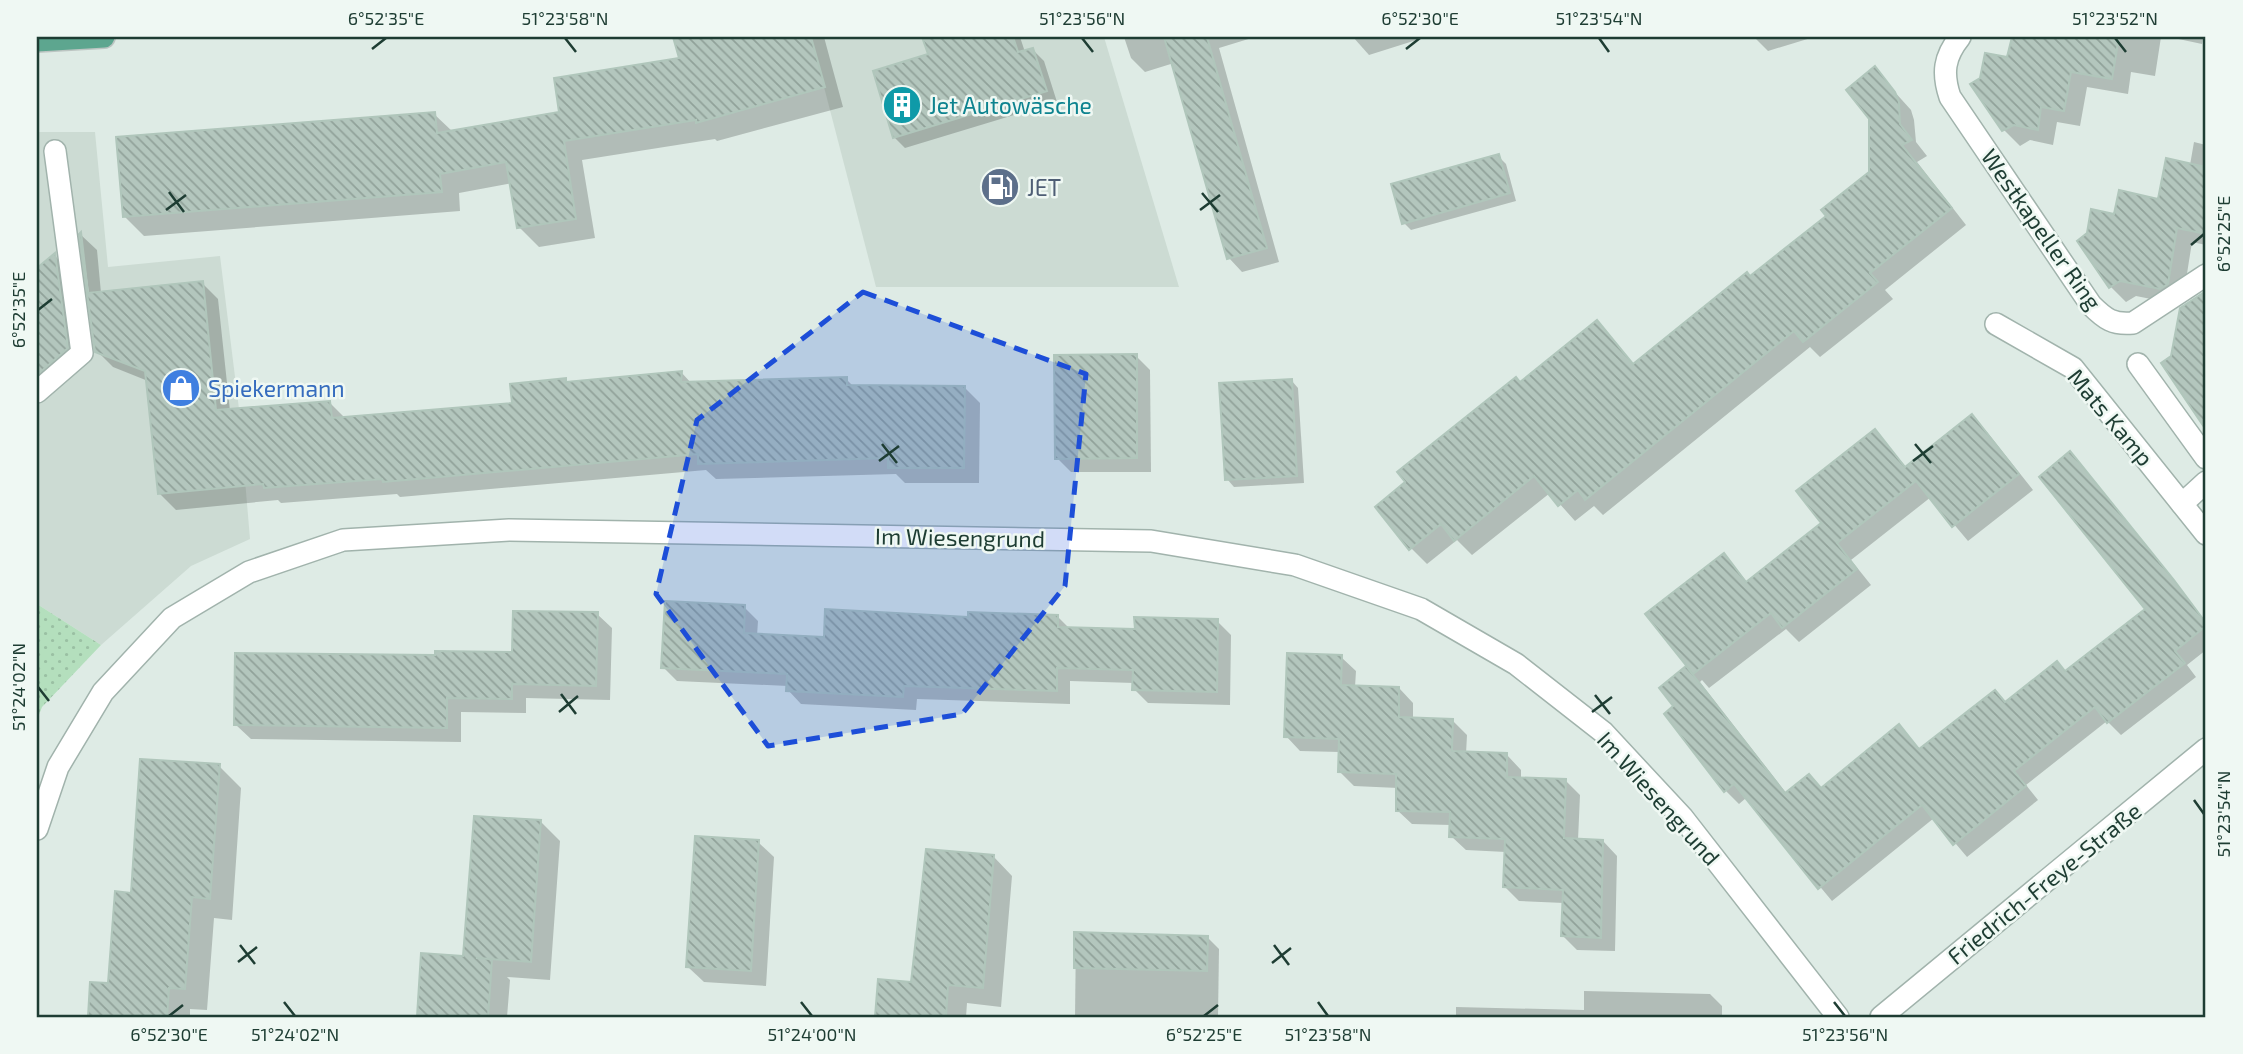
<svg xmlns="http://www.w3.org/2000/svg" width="2243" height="1054" font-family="'Exo 2',sans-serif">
	<defs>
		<pattern id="grass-dots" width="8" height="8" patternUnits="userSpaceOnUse" patternTransform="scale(1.75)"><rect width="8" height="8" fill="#b4dfbd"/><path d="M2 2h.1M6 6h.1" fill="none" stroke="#9ac0a3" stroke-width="1.8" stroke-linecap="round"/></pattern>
		<pattern id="building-back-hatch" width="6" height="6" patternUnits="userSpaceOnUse" patternTransform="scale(1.75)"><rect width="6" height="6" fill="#b3c6bd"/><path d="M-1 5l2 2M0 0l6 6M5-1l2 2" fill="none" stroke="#91a29a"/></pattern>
	</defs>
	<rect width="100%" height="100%" fill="#deebe5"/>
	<g fill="#ccdbd3">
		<polygon points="811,37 1104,37 1179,287 876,287"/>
		<polygon points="37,132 95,132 108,267 220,256 239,409 250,539 191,566 101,645 37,604"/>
	</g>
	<polygon fill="url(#grass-dots)" points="37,604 101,645 42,707 37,720"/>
	<g fill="#0003">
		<polygon points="674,37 824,37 843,107 717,141 715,139 582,160 595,238 539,247 519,227 512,183 459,193 460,211 144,236 125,217 434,114 453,132 561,114 681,60"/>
		<polygon points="924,37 1020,37 1025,52 1033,50 1044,61 1057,102 905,148 894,137 930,56"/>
		<polygon points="1124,37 1255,37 1219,48 1279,262 1242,272 1229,258 1174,63 1145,72 1131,58"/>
		<polygon points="1353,37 1426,37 1369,55"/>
		<polygon points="1754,37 1814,37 1768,51"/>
		<polygon points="2014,37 2053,45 2054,37 2161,37 2155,76 2131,72 2128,94 2087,87 2080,126 2057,122 2053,145 2030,140 2020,146 2004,130 2009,59"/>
		<polygon points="2169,37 2203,37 2202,44"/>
		<polygon points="1874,69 1911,110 1914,120 1916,142 1927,156 1917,162 1966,225 1885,290 1893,299 1820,357 1810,347 1603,515 1594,506 1575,521 1550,493 1472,555 1457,540 1427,564 1411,548 1597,322 1634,365 1750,278 1828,216 1871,173"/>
		<polygon points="2194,142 2206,145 2206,245 2192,242 2183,299 2176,304 2136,296 2126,302 2111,287 2079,241 2116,216 2160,201 2190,165"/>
		<polygon points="1498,156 1506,164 1516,201 1411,230 1404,223"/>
		<polygon points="81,235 97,250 101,293 202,283 218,299 230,411 330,403 346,419 514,405 565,380 569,383 681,372 692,384 846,379 854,387 964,387 980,403 979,483 905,483 896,474 716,479 706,470 400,497 397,494 281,503 278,500 176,510 160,494 148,381 113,367 97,351"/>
		<polygon points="55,256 70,271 83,363 37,404 37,271"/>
		<polygon points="2181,311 2206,317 2206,421 2194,409 2172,357"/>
		<polygon points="1136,356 1150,370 1151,472 1071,472 1057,458"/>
		<polygon points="1291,380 1298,388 1304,483 1234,487 1227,479"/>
		<polygon points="1972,417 1987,432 2033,490 1968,541 1931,497 1851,560 1871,585 1799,642 1786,629 1709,688 1702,680 1700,682 1787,794 1822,789 1899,727 1921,750 1995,692 2006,703 2066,672 2148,609 2070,454 2083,467 2206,622 2206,650 2187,665 2196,677 2121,735 2107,721 2026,785 2038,800 1967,857 1934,818 1832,901 1746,798 1739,804 1726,791 1676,707 1661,688 1689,666 1724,555 1748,583 1824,523 1875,431 1907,468"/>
		<polygon points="744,607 758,621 757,636 826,639 970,619 1058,617 1070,629 1136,631 1217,621 1231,635 1230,705 1148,703 1134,689 1134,683 1070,681 1070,704 917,699 916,710 801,704 788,690 788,686 677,681 663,667"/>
		<polygon points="597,614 612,628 610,700 526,698 526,713 461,712 461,742 251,739 236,725 436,657 514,653"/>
		<polygon points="1341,657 1356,671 1355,687 1399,688 1413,703 1413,719 1453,721 1467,735 1466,754 1507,755 1521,770 1521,779 1565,780 1580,795 1578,840 1603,841 1617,856 1615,951 1577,950 1563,936 1564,903 1519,901 1505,887 1506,852 1466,850 1451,836 1451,825 1412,824 1397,810 1398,788 1354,786 1340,772 1340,752 1300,751 1286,736"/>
		<polygon points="219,766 241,788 232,920 214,918 207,1010 190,1009 190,1017 90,1017 92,984 110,985 132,895"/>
		<polygon points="541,822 560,841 550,980 507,977 510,980 507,1017 418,1017 423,955 464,958"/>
		<polygon points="758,842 774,857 766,986 704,982 688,967"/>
		<polygon points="993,856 1012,876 1001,1007 967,1003 966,1017 877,1017 880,981 912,984"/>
		<polygon points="1076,934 1207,937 1219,949 1218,1017 1075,1017"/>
		<polygon points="1584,991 1710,994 1722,1006 1722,1017 1456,1017 1456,1007 1584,1010"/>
	</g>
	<g fill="url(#building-back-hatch)" stroke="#b0c6bb" stroke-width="2">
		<polygon points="673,37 811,37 825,87 696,123 696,120 564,141 576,219 517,228 506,162 440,174 442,192 123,217 116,137 435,112 437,133 559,112 554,78 679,58"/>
		<polygon points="922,37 1013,37 1018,52 1033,48 1047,91 893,138 873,71 928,54"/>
		<polygon points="1164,37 1207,37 1267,248 1227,259"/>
		<polygon points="2012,37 2119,37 2112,79 2071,72 2064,111 2041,107 2038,130 2014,125 2002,131 1970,84 1980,78 1985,53 2007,57"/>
		<polygon points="1875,66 1895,92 1899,102 1900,124 1912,140 1902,145 1952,208 1870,273 1878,282 1803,342 1794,331 1585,500 1578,490 1558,506 1534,476 1454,541 1441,524 1409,550 1375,507 1405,482 1397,472 1516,377 1520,382 1597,320 1633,364 1747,272 1750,276 1826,216 1821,210 1869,172 1869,119 1846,90"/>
		<polygon points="1499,154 1510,193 1402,224 1391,184"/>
		<polygon points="2166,158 2206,167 2206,234 2177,228 2168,284 2160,289 2120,281 2109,288 2077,241 2087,233 2091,209 2114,214 2119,190 2158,199"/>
		<polygon points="81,232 88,293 203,281 216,410 330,401 332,418 512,403 510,384 566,378 566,382 682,371 681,382 847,377 847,385 965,386 964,468 888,468 888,458 698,464 698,454 383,482 382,479 264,488 263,484 158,494 145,371 95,352 79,234"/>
		<polygon points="55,253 68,348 37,375 37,268"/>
		<polygon points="2206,291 2206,430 2161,363 2171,356 2180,308"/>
		<polygon points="1137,354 1137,458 1055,459 1054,355"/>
		<polygon points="1292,379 1297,476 1225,480 1219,383"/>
		<polygon points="1972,414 2019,474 1952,527 1916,481 1837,543 1857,569 1782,628 1771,613 1693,674 1645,614 1724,553 1746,582 1821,523 1796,491 1875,429 1905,467"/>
		<polygon points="2070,451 2174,580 2206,623 2206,626 2175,651 2185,663 2107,723 2095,707 2014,771 2026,786 1953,845 1922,805 1818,889 1734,784 1724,792 1664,714 1673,706 1659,688 1686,666 1785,793 1809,774 1821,788 1899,724 1919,749 1995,690 2005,702 2057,661 2065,671 2145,609 2039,477"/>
		<polygon points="665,601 745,605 744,633 824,637 825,609 968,617 968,612 1058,615 1058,627 1135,629 1134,617 1218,619 1217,692 1132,690 1133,670 1057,668 1057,691 904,686 903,697 786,691 787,674 661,668"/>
		<polygon points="513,611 598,612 596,686 512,684 512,699 447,698 447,728 234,725 235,653 435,655 435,651 512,652"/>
		<polygon points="1287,653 1342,655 1341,685 1399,687 1399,717 1453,719 1452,751 1507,753 1507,777 1566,779 1564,838 1603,840 1601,938 1561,936 1563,890 1503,887 1505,839 1449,837 1450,812 1396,811 1396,774 1338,772 1339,739 1284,737"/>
		<polygon points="140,759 220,764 210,899 192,897 185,989 169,988 167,1017 88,1017 90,982 108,983 115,891 131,893"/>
		<polygon points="474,816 541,820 531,962 476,958 492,959 488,1017 417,1017 421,953 463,956"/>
		<polygon points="695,836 759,840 751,971 686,967"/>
		<polygon points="926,849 994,855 983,988 948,985 946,1017 875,1017 878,979 911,982"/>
		<polygon points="1074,932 1208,936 1207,971 1074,968"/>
	</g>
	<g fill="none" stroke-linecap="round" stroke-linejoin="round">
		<g stroke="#a1b3ac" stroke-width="24">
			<g id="minor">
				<path d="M1960,37C1944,57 1942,73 1950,97L2091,305C2105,319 2113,325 2133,323L2206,275"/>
				<polyline points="1996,324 2073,368 2206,534"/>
				<polyline points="2138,364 2206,458"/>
				<polyline points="37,392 82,353 55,151"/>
				<polyline points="2182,504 2206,482"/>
				<polyline points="37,829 58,767 103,692 172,618 249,572 343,540 509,530 1151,541 1295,565 1421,609 1516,664 1603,732 1683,818 1838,1017"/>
				<polyline points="1881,1017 2206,749"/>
			</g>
		</g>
		<g stroke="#bcc5c2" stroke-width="24">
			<polyline id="major" points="37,41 104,37"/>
		</g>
		<use href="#minor" stroke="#fff" stroke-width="21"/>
		<use href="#major" stroke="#5da68f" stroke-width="21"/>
	</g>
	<path fill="#1d4ed8" fill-opacity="0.2" stroke="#1d4ed8" stroke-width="5" stroke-dasharray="14 9" stroke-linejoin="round" d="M863,292L1086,374L1065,586L962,714L768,746L656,594L697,420Z"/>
	<path fill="none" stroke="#1e3d33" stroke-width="2.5" d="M565,38L576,52M1082,38L1093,52M1599,38L1609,52M2115,38L2126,52M372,49L386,38M1406,49L1420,38M169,192L184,212M1202,193L1218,212M166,210L186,195M1200,210L1220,195M2191,245L2204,234M38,310L52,299M882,444L897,463M1915,444L1931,463M879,461L899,446M1913,461L1933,446M38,687L49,701M561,694L576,714M1595,695L1610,714M559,712L578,696M1592,712L1612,697M2194,800L2204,814M240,945L255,964M1274,945L1289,965M238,962L257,947M1272,963L1291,948M284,1002L295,1016M801,1002L812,1016M1318,1002L1328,1016M1834,1002L1845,1016M169,1016L183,1005M1204,1016L1218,1005"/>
	<defs>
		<g id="building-disc" transform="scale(2.0125)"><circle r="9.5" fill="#0f9aa8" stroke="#eff8f3"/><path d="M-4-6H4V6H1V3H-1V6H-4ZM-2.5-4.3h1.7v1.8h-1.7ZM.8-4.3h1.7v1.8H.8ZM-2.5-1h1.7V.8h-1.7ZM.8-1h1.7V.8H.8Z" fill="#fff"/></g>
		<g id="fuel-disc" transform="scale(2.0125)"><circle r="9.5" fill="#5c6f8a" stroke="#eff8f3"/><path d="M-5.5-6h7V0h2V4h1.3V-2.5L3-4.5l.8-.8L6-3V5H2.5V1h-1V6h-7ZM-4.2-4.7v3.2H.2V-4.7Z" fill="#fff"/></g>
		<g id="shop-disc" transform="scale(2.0125)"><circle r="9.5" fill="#3f7fe0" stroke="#eff8f3"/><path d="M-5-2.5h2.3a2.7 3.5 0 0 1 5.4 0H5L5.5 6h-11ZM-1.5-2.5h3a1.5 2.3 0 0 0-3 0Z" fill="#fff"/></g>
	</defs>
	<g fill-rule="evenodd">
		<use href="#building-disc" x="902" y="105"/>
		<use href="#fuel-disc" x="1000" y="187"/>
		<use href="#shop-disc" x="181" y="388"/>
	</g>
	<g text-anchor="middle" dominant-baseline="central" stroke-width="5" stroke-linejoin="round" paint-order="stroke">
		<g font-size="23" fill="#0d838f" stroke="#eff8f3" text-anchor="start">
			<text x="929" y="105">Jet Autowäsche</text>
		</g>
		<g font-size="23" fill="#4e5e75" stroke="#eff8f3" text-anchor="start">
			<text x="1027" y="187">JET</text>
		</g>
		<g font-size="23" fill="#1e3d33" stroke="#eff8f3">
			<text transform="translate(2042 229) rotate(55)">Westkapeller Ring</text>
			<text transform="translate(2111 417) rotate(50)">Mats Kamp</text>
			<text transform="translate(960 537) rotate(1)">Im Wiesengrund</text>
			<text transform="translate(1659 798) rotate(48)">Im Wiesengrund</text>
			<text transform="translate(2044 883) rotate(-39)">Friedrich-Freye-Straße</text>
		</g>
		<g font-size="23" fill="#366cbe" stroke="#eff8f3" text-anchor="start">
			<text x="208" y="388">Spiekermann</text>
		</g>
	</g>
	<rect width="2243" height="1054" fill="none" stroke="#eff8f3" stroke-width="77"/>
	<rect x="38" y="38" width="2166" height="978" fill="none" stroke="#1e3d33" stroke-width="2.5"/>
	<g font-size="18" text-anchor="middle" fill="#1e3d33">
		<text x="386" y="25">6°52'35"E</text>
		<text x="565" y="25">51°23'58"N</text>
		<text x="1082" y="25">51°23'56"N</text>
		<text x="1420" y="25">6°52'30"E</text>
		<text x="1599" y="25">51°23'54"N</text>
		<text x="2115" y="25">51°23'52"N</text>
		<text transform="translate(2224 234) rotate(-90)" y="6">6°52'25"E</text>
		<text transform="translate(19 310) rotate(-90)" y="6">6°52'35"E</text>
		<text transform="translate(19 687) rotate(-90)" y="6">51°24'02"N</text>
		<text transform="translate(2224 814) rotate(-90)" y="6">51°23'54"N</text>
		<text x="169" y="1041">6°52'30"E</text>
		<text x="295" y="1041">51°24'02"N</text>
		<text x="812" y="1041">51°24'00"N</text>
		<text x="1204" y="1041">6°52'25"E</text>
		<text x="1328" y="1041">51°23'58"N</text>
		<text x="1845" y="1041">51°23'56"N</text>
	</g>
</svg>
